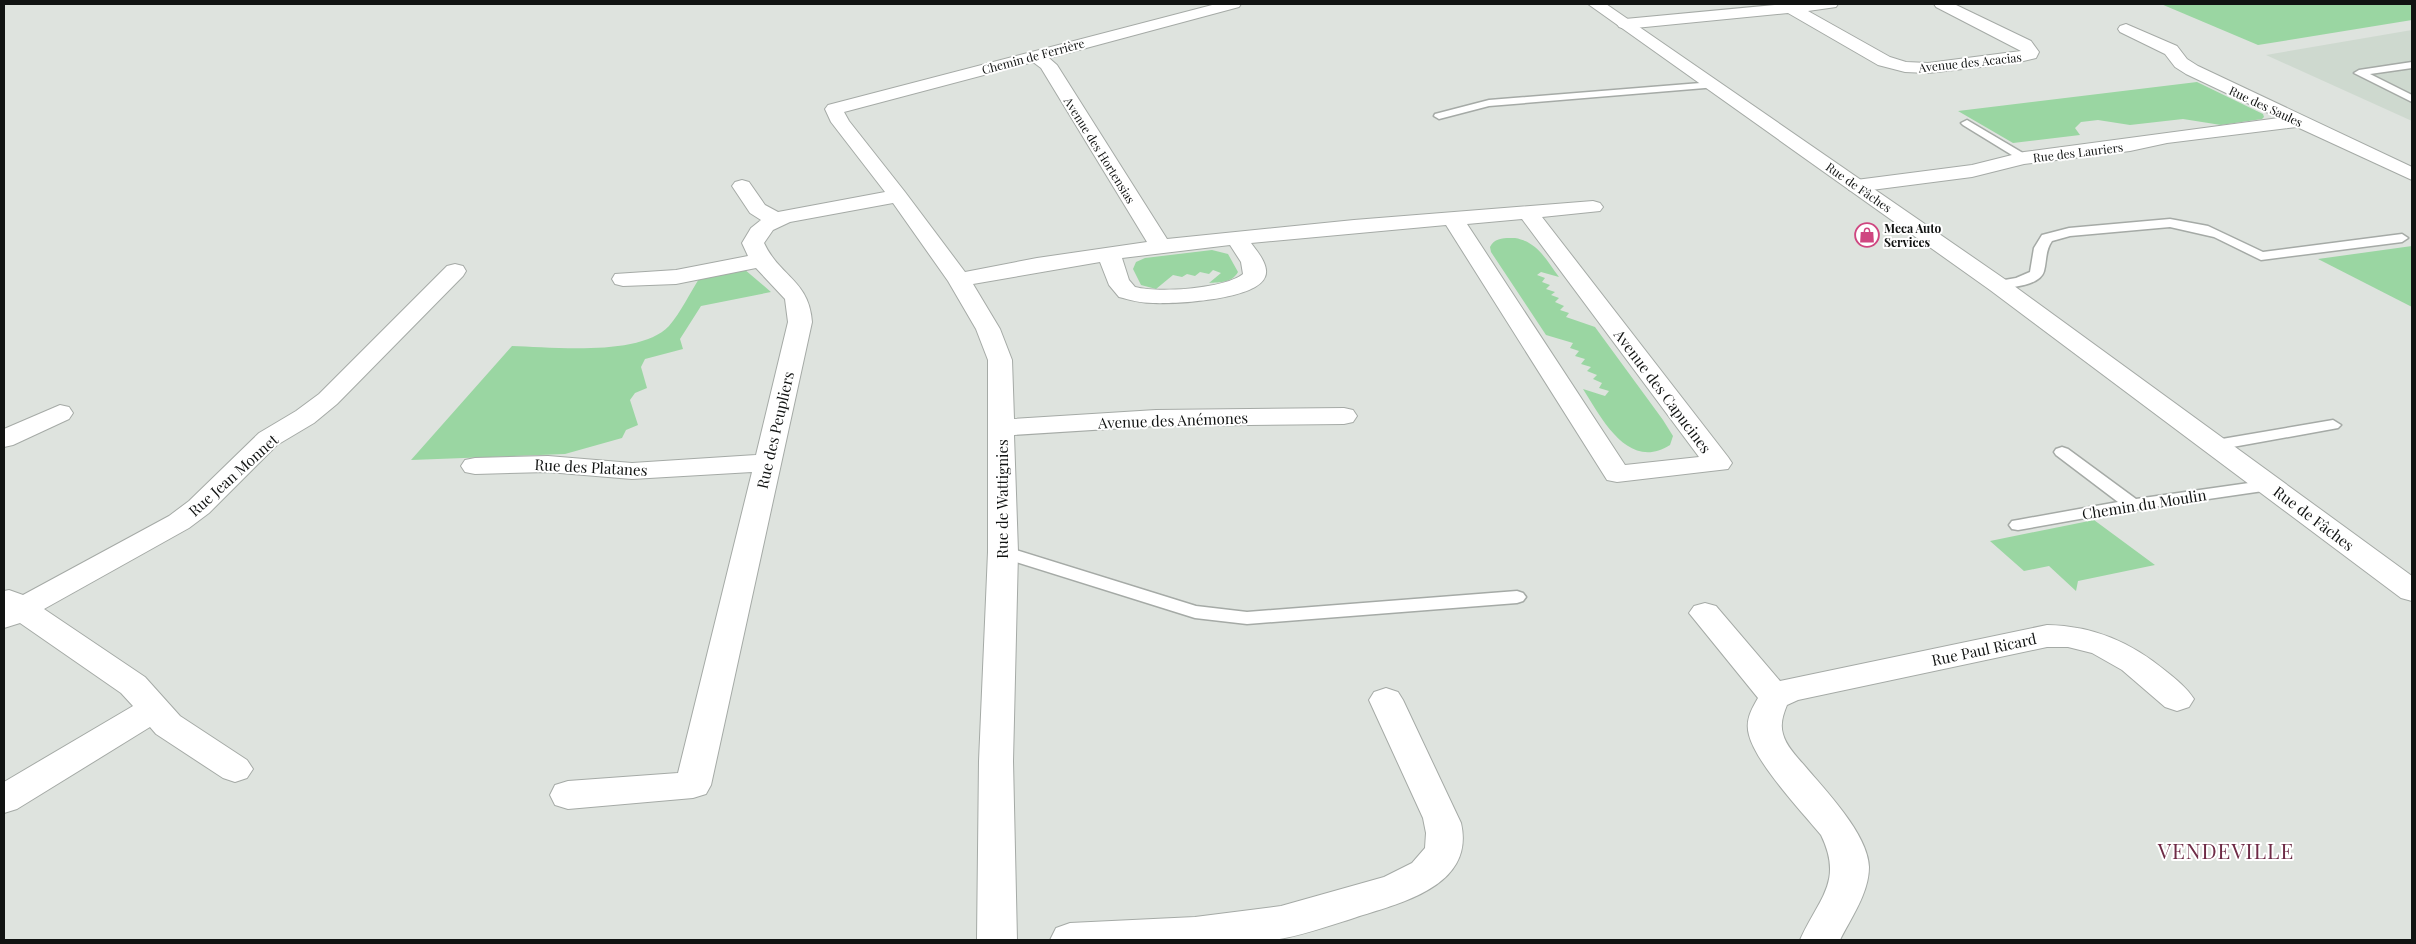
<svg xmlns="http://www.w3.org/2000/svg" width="2416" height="944" font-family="'Playfair Display',serif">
	<rect width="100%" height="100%" fill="#dee3de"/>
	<polygon fill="#ced9cf" points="2412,30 2412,121 2266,55"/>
	<g fill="#9ad6a2">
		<polygon points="2161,4 2412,4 2412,20 2258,45"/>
		<polygon points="2197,82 2263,114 2264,117 2262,119 2221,125 2183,119 2130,125 2098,120 2081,122 2075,128 2080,135 2013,143 1958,111"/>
		<path d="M1515,238C1538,242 1546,260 1559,277L1541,272L1537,275L1545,278L1542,282L1550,285L1546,289L1555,292L1551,295L1559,298L1555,302L1564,306L1560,310L1569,313L1566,317L1595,327L1663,420L1673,436L1670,445C1628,472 1601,417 1583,389L1605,396L1609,391L1599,388L1602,383L1593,379L1597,375L1587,371L1591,367L1581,364L1585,359L1575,356L1579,351L1570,348L1573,343L1546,335L1491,252L1490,247C1495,237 1505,238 1515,238Z"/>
		<polygon points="2412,246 2412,307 2318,259"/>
		<path d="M1212,250L1228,254L1238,272C1232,283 1220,282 1209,283L1221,273L1213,270L1209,274L1200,272L1195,276L1187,274L1182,277L1173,275L1156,289L1141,285L1133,269L1136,262L1145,258Z"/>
		<path d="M744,269L771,292L701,306L680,339L683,349L645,359L641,367L647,388L635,393L630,400L638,425L626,430L622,438L565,454L411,460L512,346C551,347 640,357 669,326C681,312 690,293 700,277Z"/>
		<polygon points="2094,520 2155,565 2078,581 2076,591 2049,566 2024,571 1990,541"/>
	</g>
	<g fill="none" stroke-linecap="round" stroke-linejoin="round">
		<g stroke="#a5aaa6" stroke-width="3">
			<g id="service">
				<polygon points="2412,62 2412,68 2370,74 2412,95 2412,102 2354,73 2359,70"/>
				<polygon points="1713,82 1717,83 1717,87 1489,106 1439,119 1434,116 1435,114 1489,100"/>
				<polygon points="1967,120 2028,156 2030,158 2024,161 2020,160 1963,125 1961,123"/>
				<path d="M2170,219L2208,226L2263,252L2402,234L2408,238L2402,242L2261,260L2214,237L2170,227L2070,236L2052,241C2045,251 2047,260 2044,271C2040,286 2011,287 1998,289L1991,285L1993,282L2016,278L2030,272L2034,248L2042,235L2069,228Z"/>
				<polygon points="2333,420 2341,425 2338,428 2216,450 2208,445 2216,440"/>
				<polygon points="2062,447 2068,449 2136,499 2270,480 2276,482 2278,485 2276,488 2270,490 2119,512 2018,530 2012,529 2009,525 2012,521 2018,520 2118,502 2056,455 2054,452 2056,449"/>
				<polygon points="1003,546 1196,606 1247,612 1517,591 1523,593 1526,597 1523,601 1517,603 1247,624 1195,618 997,556 994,552 997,548"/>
			</g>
		</g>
		<g stroke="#a5aaa6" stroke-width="2">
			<g id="minor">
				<path d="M1216,4H1241L1239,7L1049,58L1057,65L1167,239L1354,220L1593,201L1600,203L1603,207L1600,211L1542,217L1728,457L1732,463L1728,469L1617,482L1607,480L1446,225L1251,243C1257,251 1270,266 1265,277C1256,300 1175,304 1153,303C1141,303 1130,300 1119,297L1109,285L1100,262L973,284L1000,329L1012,360L1014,419L1156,410L1344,408L1353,410L1357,416L1353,422L1344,424L1156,426L1014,435L1018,552L1013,761L1017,940H977L979,761L988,552V360L976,329L948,281L893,203L790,222L773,230L764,243C780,277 809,280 812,322L711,785L706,794L693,798L568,809L555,805L550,795L555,785L568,781L678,773L752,472L632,479L548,472L475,474L465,472L461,466L465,460L475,458L548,456L632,463L756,455L788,322L785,299L756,268L676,284L623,286L615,284L612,279L615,274L676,270L748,256L742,243L751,228L761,220L750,213L732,186L735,182L742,180L749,182L765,205L778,212L885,192L831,122L825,109L828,105ZM1033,62L1041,68L1147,242L1037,258L965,272L905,192L849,121L844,112ZM1522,219L1699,457L1625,465L1467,224ZM1230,245L1241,262L1243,274C1224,289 1158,293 1135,287L1129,280L1122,258Z"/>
				<polygon points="1784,4 1838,4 1836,7 1808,11 1890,57 1906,62 1928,63 2021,51 1936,7 1934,4 1954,4 2031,41 2039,52 2036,58 2015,63 1928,73 1905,72 1878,65 1788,13 1625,29 1619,27 1617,24 1619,21 1625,19"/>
				<polygon points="2126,24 2177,46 2187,59 2198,66 2412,167 2412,180 2297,127 2167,143 2130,151 2024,164 1972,177 1856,192 1849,190 1846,186 1849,182 1856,180 1972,165 2024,152 2279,118 2186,74 2175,67 2165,54 2120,32 2118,29 2120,26"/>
				<polygon points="455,264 463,266 466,271 463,276 337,404 314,423 277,445 209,513 189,528 44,609 145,677 180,716 247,760 253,769 247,778 235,782 223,778 156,734 150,727 17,809 4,813 4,782 133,706 121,693 20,623 4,628 4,591 9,590 23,595 169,516 189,501 259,433 296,411 319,394 447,266"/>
				<polygon points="60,405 69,407 73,413 69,419 13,445 4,447 4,429"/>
				<path d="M1705,603L1716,606L1780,681L2047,625C2094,626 2131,642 2167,672C2177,680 2187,688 2194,699L2189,707L2177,711L2165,707L2122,670L2092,653L2068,647H2047L1798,700L1787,705C1783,715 1780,724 1783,734C1786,746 1797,757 1804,765C1825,790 1868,834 1869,867C1869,893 1851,918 1840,940H1800C1818,899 1844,882 1821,835C1801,811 1756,763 1749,735C1745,721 1751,710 1758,698L1689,613L1694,606Z"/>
				<path d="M1386,688L1398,692L1403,700L1461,823C1476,888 1396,904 1351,919C1326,927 1300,936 1274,940C1251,943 1226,940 1202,940C1152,940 1101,940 1050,940L1056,928L1070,923L1195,917L1281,906L1384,877L1412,863L1425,848L1426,833L1423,818L1369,700L1374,692Z"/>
			</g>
		</g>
		<g stroke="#a5aaa6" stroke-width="2">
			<polygon id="tertiary" points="1588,4 1606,4 2006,280 2412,576 2412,601 2401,598 1990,290"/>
		</g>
		<use href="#service" fill="#fff" fill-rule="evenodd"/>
		<use href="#minor" fill="#fff" fill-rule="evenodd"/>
		<use href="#tertiary" fill="#fff" fill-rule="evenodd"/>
	</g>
	<defs>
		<g id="shop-ring" transform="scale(1.25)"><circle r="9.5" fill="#fff" stroke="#cf4680" stroke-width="1.5"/><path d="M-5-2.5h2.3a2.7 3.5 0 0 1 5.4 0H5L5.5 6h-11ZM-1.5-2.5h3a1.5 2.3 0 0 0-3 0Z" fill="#cf4680"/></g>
	</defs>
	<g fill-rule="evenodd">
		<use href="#shop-ring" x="1867" y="235"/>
	</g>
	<g text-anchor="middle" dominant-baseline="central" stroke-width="4" stroke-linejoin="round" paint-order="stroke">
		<g font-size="12" fill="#111312" stroke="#fff">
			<text transform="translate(1033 56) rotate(-15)">Chemin de Ferrière</text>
			<text transform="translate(1970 62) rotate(-6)">Avenue des Acacias</text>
			<text transform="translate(2266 106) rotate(25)">Rue des Saules</text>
			<text transform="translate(1100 150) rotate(58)">Avenue des Hortensias</text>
			<text transform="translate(2078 152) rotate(-7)">Rue des Lauriers</text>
			<text transform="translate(1859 187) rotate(35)">Rue de Fâches</text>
		</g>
		<g font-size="12" font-weight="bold" fill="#111312" stroke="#fff" text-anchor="start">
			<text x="1884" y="228">Meca Auto<tspan x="1884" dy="14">Services</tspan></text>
		</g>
		<g font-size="15" fill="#111312" stroke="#fff">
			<text transform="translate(1663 391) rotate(53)">Avenue des Capucines</text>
			<text transform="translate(1173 420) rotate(-2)">Avenue des Anémones</text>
			<text transform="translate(775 430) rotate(-77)">Rue des Peupliers</text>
			<text transform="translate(591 467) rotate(3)">Rue des Platanes</text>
			<text transform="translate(233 475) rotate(-42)">Rue Jean Monnet</text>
			<text transform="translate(1002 499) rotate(-90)">Rue de Wattignies</text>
			<text transform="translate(2144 504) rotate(-9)">Chemin du Moulin</text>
			<text transform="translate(2314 518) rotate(37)">Rue de Fâches</text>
			<text transform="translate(1984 649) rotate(-12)">Rue Paul Ricard</text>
		</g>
		<g font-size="21" letter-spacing="1" fill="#6e2b46" stroke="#fff">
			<text x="2226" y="850">VENDEVILLE</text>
		</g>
	</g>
	<rect width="2416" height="944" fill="none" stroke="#111312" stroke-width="10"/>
</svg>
